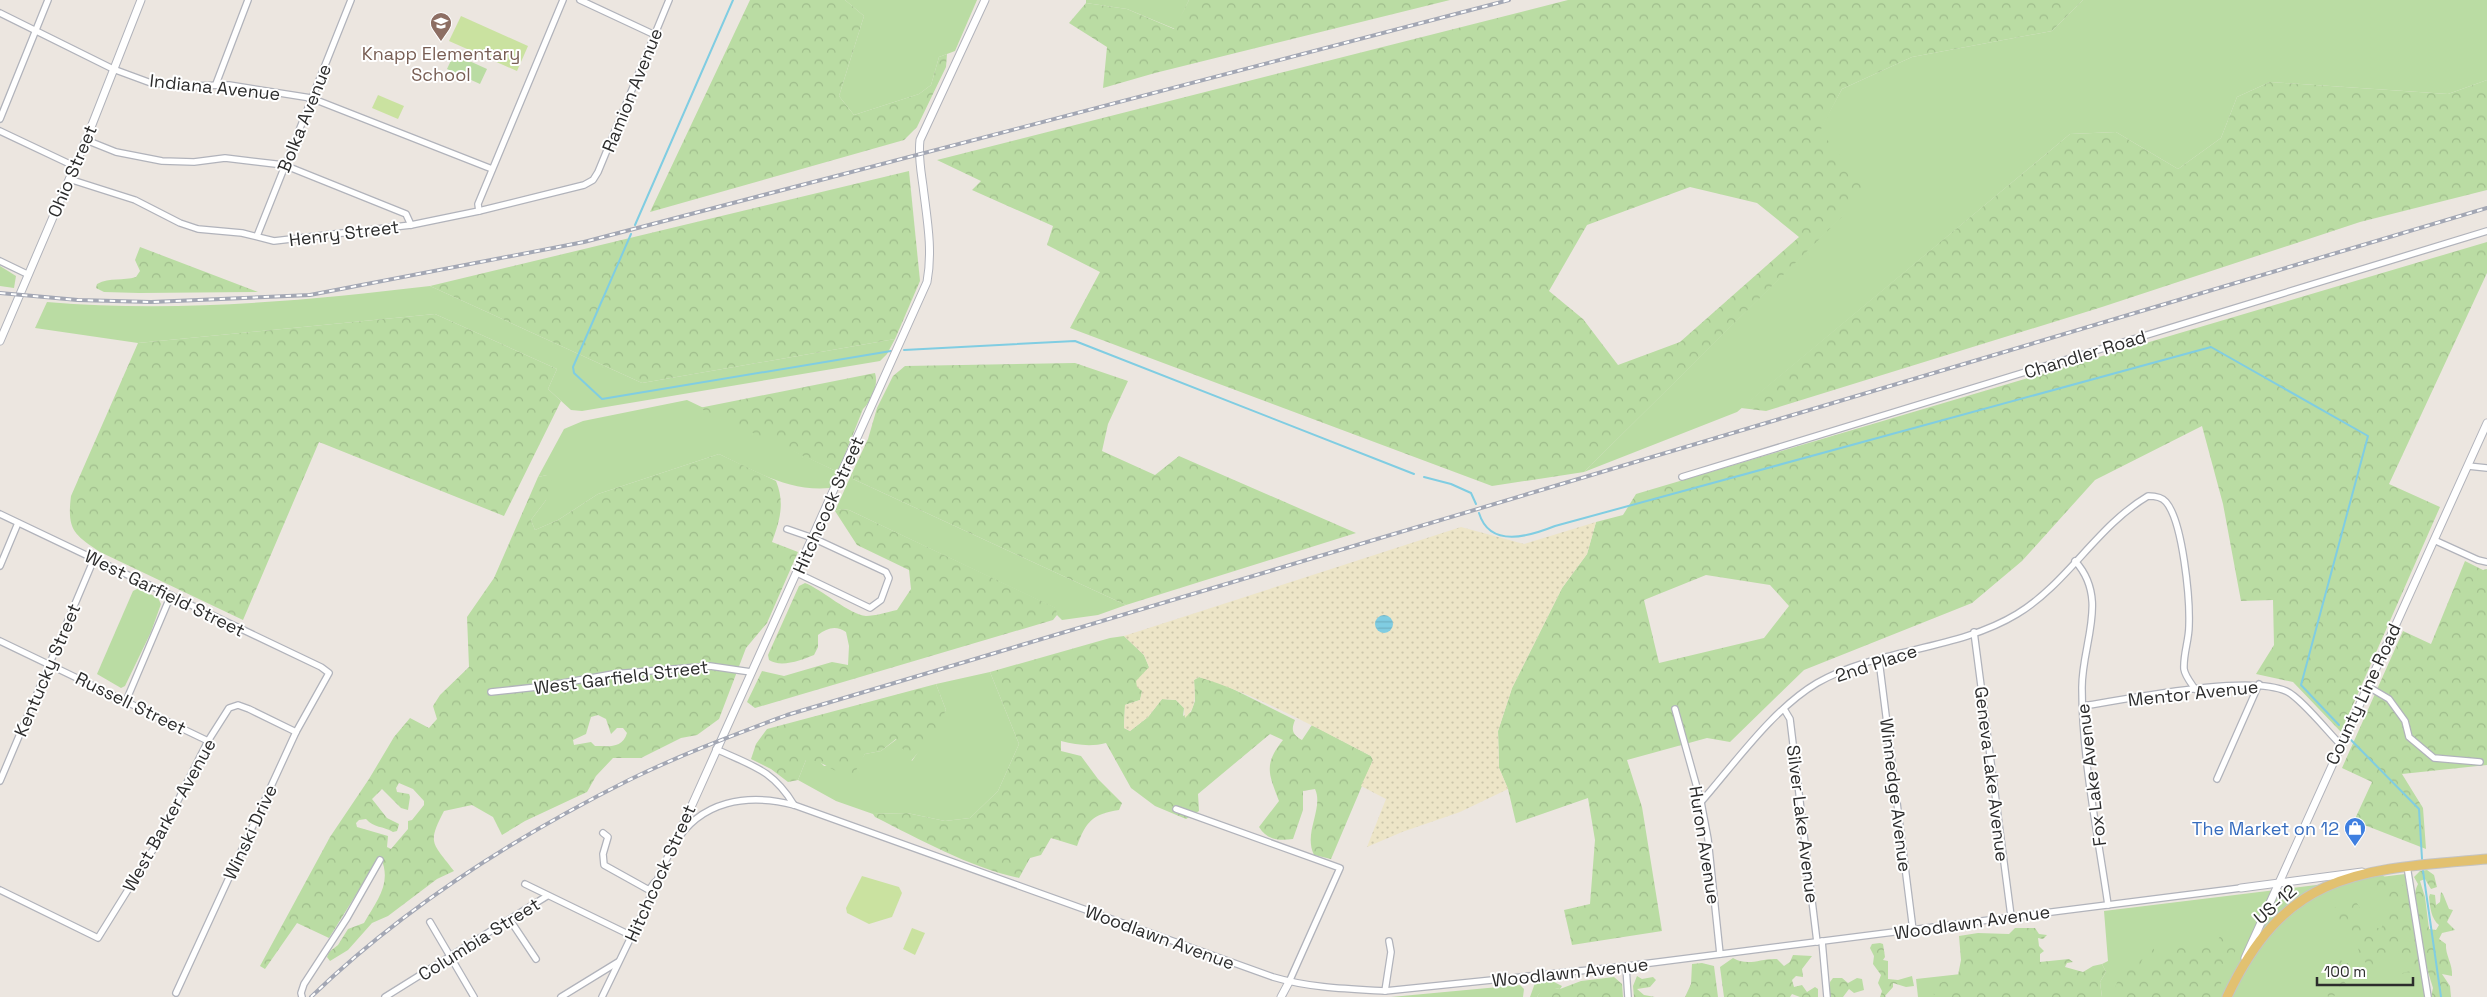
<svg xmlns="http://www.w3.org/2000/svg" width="2487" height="997" font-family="'Space Grotesk',sans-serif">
	<defs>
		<pattern id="forest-crowns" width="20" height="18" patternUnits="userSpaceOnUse" patternTransform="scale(1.25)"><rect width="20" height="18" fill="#badca3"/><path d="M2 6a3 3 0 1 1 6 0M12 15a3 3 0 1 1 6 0" fill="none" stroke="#a0bd8c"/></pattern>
		<pattern id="sand-dots" width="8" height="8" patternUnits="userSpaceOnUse" patternTransform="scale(1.25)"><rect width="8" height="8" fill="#ede5c7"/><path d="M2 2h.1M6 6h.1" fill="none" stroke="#cbc5ab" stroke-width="1.8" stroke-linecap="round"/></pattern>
		<pattern id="water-rules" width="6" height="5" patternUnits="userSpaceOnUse" patternTransform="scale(1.25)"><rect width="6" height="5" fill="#80cde2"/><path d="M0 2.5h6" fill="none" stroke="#6fb0c2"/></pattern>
	</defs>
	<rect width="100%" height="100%" fill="#ece6e0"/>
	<g fill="#badca3">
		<polygon points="845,0 977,0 955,51 939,57 931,85 919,94 854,115 839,96 864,16"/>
		<polygon points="1086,0 1189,0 1175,29 1127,9 1086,3"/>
		<polygon points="2083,0 2487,0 2487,80 2448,94 2270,82 2237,97 2221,138 2178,169 2116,132 2070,134 1737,412 1584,472 1868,190 1819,131 1842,89 1912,57 2052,31"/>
		<polygon points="454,54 487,69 480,84 447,69"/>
		<polygon points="0,266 16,276 14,288 0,286"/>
		<path d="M430,286L642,383L895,339L887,354L880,361L582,411L571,410L548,389L557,369L435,314L138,343L35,328L47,302C177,313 301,301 430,286Z"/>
		<path d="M687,400L838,472L830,488C789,492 755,471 719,454L598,494L558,520L535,530L531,520L546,500L547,475L538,477L564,429L583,421Z"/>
		<polygon points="852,473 853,479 1126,605 1098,615 1062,620 1057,615 1055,608 849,510 841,509 835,511"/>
		<polygon points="139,588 158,598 161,604 151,632 125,686 121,688 97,674 133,591"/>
		<polygon points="990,672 1019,744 998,791 970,818 945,821 907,813 873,814 836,801 798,780 806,760 817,759 824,766 858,764 865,754 881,751 897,739 912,761 946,710 936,684"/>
		<polygon points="2405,874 2426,997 2102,997 2100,982 2106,972 2102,964 2108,961 2104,911"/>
		<polygon points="1961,974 1964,997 1918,997 1916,979"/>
		<path d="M1552,981L1562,986L1560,989C1549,987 1543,987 1537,997H1530L1535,983Z"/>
		<polygon points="1520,985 1524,989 1523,997 1391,997"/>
	</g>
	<g fill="url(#forest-crowns)" fill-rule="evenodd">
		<polygon points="750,0 845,0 864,16 839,96 854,115 919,94 931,85 939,57 947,54 946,67 917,127 904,140 650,212"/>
		<polygon points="1189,0 1450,0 1155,73 1103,88 1107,47 1069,23 1086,3 1127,9 1174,29"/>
		<path d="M1568,0H2083L2052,31L1912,57L1842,89L1820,131L1869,190L1584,472L1492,486L1070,328L1100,272L1047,245L1053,226L972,190L981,181L937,160ZM1690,187L1757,203L1799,237L1680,342L1618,365L1583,319L1549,291L1587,225Z"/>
		<polygon points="2487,80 2487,190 2360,222 2102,307 1766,411 1741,408 2070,134 2116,132 2178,169 2221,138 2237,97 2270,82 2448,94"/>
		<polygon points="909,171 920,281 895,339 642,383 430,286"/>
		<path d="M2487,242V273L2389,484L2440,507L2341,732L2293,682L2256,674L2274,645L2273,600L2241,601L2223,504L2202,426L2095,480L2022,561L1972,603L1804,670L1730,742L1707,738L1627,760L1642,807L1662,931L1572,945L1564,910L1590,904L1595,840L1588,798L1516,823L1508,789L1499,768L1498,731L1512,688L1562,588L1587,554L1596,522L1623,515L1636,494ZM1706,575L1770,585L1789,606L1764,638L1659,663L1644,600Z"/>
		<path d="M140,247L258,292L139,293L104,292L96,288L97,284C110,277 123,281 136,277L140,271L135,260Z"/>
		<path d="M435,314L557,369L548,389L561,401L504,516L319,442L243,620L100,552C73,534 67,529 71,496L138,343Z"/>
		<polygon points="1075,363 1128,381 1108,424 1102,451 1155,475 1179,456 1356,533 1126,605 853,479 852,473 868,439 877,408 893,376 905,366"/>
		<path d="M875,373C879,385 871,401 863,409L838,472L699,408Z"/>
		<path d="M719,454L776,481C785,503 780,520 772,542L798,552L767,623L746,648L719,719L697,735L681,738L641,758H613L596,776L587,792L525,821L502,835L493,817L472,805L444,811C427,844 432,842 454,871L437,879L388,916L372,923L348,950L330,961L327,957L329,952L338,945L348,929L364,923C377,900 392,884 381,858L377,861L329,938L297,923L265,969L260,966L330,837L369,779L394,737L410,718L429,728L437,719L433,706L440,695L469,667L467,617L494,578L538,477L547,475L554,483L546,500L531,520L535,530L558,520L598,494ZM598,715L606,719L611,734L617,728H623L627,733C622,749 609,746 595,746L591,742L574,745L573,740L586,734L591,717ZM399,783L413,789L424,801V805L412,820L408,821V829L391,849L387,847L388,836L357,827L356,823L359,820L366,819C374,828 383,826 393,832L397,831L399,824L387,818L372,799L382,789L401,808L408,810L410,797L409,794L397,792L396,788Z"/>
		<path d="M841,509L849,510L1056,608L1057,615L1053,620L755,708L747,702L762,671L784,676L832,662L848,665L849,646L846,632C836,625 827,628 818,635V647L814,655C802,660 781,668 769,660L768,655L799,586L805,583C821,589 850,615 866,616C875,616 888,612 897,610L911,589L909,570L857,545L835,511Z"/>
		<polygon points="2465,561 2483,570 2487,569 2487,765 2402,774 2423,808 2426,849 2354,821 2372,782 2342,768 2403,631 2431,644"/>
		<path d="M1124,636L1144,655L1149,667L1140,700L1125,705L1124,728L1130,731L1148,717L1162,699L1176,700L1184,708L1183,716L1191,712L1195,701L1194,680L1199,677L1223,684L1295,720C1291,730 1292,734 1302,740L1312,725L1371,756L1373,760L1331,859L1314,855C1303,833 1324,808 1315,789L1303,791V810L1293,839C1279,841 1267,840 1259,827L1279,801C1269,774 1263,765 1283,740L1270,734L1198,794L1199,811L1186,819L1155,806L1131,788L1106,743C1091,747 1077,745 1061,741V751L1081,756L1098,779L1122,803L1119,810C1092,814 1086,822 1077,846L1051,838L1041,855L1030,858L1019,878C969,867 921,840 875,817L873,814L907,813L945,821L970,818L998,791L1019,744L990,672L1110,638Z"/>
		<path d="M936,684L946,710L933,735L911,761L896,739L881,751L865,754L854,774C829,774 825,759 806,760L798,780L788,782L771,769L751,759L756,744L767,729Z"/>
		<path d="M2427,870L2434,875L2437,887L2431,889L2425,879L2420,881L2425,897L2429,929L2436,930L2439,925C2431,919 2430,906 2429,897L2430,894L2435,895L2436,905L2440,902L2441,892L2443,894L2449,909L2453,910L2447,922L2455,930L2442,933L2439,939L2446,944C2445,955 2453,964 2452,976L2442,974L2450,986L2451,997H2431L2433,988L2425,962L2419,971L2399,974L2414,970L2412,962L2395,948L2385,953V960L2379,967L2370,966L2359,957L2358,944L2362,941L2350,929L2342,934L2332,909L2339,906L2349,908L2348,900C2356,900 2359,904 2361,912L2346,911L2351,920L2350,925L2353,922H2361L2364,934L2372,926L2381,929L2385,918L2383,913L2387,907L2384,891L2368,890L2362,883L2364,878L2381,874L2386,878L2399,879L2400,883L2409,891L2417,916C2420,905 2411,897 2418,884L2414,877L2420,871Z"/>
		<polygon points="2015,928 2035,928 2039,934 2047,935 2043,939 2038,938 2039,946 2044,951 2040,954 2040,962 2069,959 2073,962 2067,963 2065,967 2083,972 2093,966 2102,964 2106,972 2100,982 2102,997 1945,997 1943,995 1934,995 1933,991 1940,983 1950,979 1952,982 1957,980 1961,960 1959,936 1978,933 2009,934"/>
		<path d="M2222,933L2227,943L2240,944L2229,961L2214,968L2225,974L2218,991L2210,997H2114C2114,972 2138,963 2147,942H2154V952L2144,956L2137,971C2153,980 2157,966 2158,953L2167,954L2161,947L2178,942L2189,953L2199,951L2203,942L2213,948Z"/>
		<polygon points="1880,943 1883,944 1885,957 1883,960 1888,961 1888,979 1898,980 1912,976 1914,986 1906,987 1893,983 1893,987 1885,996 1886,997 1880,997 1882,991 1878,983 1881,975 1873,964 1874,956 1870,948 1872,944"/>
		<path d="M1793,955L1812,956L1802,969L1803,977L1796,976L1792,980L1794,987L1802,985L1807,992L1815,987L1818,989V997H1800L1792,994L1790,997H1724L1720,967L1733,958C1749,967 1760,958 1777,959L1784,966L1790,962Z"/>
		<polygon points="2340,959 2344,963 2349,963 2350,970 2342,979 2346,984 2333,997 2328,997 2327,993 2332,989 2325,970 2335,960"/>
		<polygon points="1702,963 1714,966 1718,997 1685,997 1691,984 1692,964"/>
		<polygon points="1637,976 1642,979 1653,977 1656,980 1650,987 1637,989 1644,995 1655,997 1634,997 1633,986"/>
		<polygon points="1614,977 1622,984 1623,997 1537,997 1542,989 1550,987 1560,989 1581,981"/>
		<polygon points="1833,978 1842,978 1848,983 1857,978 1862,979 1864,990 1854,993 1849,989 1843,997 1829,997 1830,982"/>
	</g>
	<path fill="url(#sand-dots)" d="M1596,522L1587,554L1562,588L1512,688L1498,731L1499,768L1508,789L1460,812L1402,832L1367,847L1386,799L1361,786L1373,760L1371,756C1315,727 1259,696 1199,677L1194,680C1195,695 1197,707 1185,718L1184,708L1176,700L1162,699L1148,717L1130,731L1124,728L1125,705L1140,700L1142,691L1137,687L1136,681L1149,667L1144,655L1124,636L1461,527L1524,544Z"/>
	<g fill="#cae2a0">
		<polygon points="461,16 528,46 517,71 449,41"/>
		<polygon points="378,95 404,106 398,119 372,108"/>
		<polygon points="862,876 899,887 902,893 892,917 869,924 847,913 846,908"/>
		<polygon points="912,928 925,933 915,955 903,949"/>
	</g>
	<circle fill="url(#water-rules)" cx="1384" cy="624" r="9"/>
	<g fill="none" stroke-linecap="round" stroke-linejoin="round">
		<g stroke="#80cde2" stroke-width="2">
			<polyline points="635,225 733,0"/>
			<polyline points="631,234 573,367 574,373 602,399 891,351"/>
			<polyline points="904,350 1075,341 1414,474"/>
			<polyline points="1424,477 1451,484 1471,493 1476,504"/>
			<path d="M1479,513C1490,549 1530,536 1555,526L2211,347L2368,436L2301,685L2339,725"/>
			<polyline points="2351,740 2419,809 2422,859"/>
			<polyline points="2423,871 2441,997"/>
		</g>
		<g stroke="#b1b3bb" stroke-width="8">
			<g id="minor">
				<polyline points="580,0 655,35"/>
				<polyline points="0,13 113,69 151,83 182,86 229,85 311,98 492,169"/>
				<polyline points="216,84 248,0"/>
				<polyline points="0,119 48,0"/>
				<polyline points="0,131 74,166"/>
				<polyline points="86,140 116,152 162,161 194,162 225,158 284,165 406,214 411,225"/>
				<polyline points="69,179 135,200 180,223 198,229 242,233 274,241 411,225 479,211 584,185 593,180 598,172 669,0"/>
				<polyline points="479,211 478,204 563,0"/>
				<polyline points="257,236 351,0"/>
				<polyline points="0,261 27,274"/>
				<polyline points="2468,466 2487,468"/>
				<polyline points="1682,477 2487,231"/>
				<polyline points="0,514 321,667 329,673 296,732 176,993"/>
				<polyline points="787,529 813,538 886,572 889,578 881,600 870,608 797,573"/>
				<polyline points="2434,540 2478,560 2487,562"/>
				<path d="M2075,561C2110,599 2081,645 2082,689C2082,759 2098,835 2108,905"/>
				<polyline points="0,566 18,523"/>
				<polyline points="1974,632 2011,916"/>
				<polyline points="0,641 208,741"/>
				<polyline points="1879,660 1913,930"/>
				<polyline points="2367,686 2389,699 2405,721 2409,737 2434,758 2480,762"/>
				<polyline points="491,692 546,686 613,674 710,666 751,672"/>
				<polyline points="126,701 171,595"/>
				<path d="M2083,706C2128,699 2248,674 2286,691C2300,697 2328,732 2340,744"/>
				<polyline points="1675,709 1701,802 1708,839 1720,954"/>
				<polyline points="1784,709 1790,719 1817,942"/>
				<path d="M716,749C752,766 772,769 794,805"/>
				<polyline points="2217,779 2259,684"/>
				<polyline points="0,781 94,559"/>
				<path d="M1701,802C1735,763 1773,709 1817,683C1878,648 1956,651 2017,614C2068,583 2097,526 2148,496C2155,496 2162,497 2166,502C2183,522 2190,599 2189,626C2189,640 2183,655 2184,669C2185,676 2191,683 2195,689"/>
				<polyline points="1176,809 1340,868 1289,982"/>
				<polyline points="603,833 608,837 603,854 604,865 649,890 655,882"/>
				<polyline points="2407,866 2428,997"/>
				<polyline points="525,884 632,936"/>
				<polyline points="0,890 98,938 154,848 208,741 229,708 238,705 249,709 296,732"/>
				<polyline points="510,920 536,959"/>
				<polyline points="430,922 474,997"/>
				<polyline points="1822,941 1827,997"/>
				<polyline points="1626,967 1628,997"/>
				<polyline points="1385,991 1391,952 1389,941"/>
				<polyline points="302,997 301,993 304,984 347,918 380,860"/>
				<polyline points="385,997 547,896"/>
				<polyline points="561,997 618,962"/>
				<path d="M602,997C617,966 632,935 647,904C656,885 663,863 674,845C700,800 748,793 794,805L1273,977C1310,988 1348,989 1385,991L1627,966L2241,888"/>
			</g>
		</g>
		<g stroke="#b1b3bb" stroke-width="9">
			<g id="tertiary">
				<polyline points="0,341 86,140 141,0"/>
				<path d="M674,845L927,282C933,250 927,219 923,186C921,171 918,156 920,140L985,0"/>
				<polyline points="2241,888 2362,872"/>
				<polyline points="2245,958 2487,423"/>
				<polyline points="1281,997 1289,982"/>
			</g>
		</g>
		<g stroke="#c4c4c4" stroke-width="11">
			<path id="primary" d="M2227,997C2287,869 2361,870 2487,859"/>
		</g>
		<use href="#minor" stroke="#fff" stroke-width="5.5"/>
		<use href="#tertiary" stroke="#fff" stroke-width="7"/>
		<use href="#primary" stroke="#e2c170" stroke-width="9"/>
		<g stroke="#a3a7b4" stroke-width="4">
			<g id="rail">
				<polyline points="0,293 78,300 151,302 310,295 584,242 1509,0"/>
				<path d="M311,997C403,908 515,837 629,780C680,755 734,735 787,715L2487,208"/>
			</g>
		</g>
		<use href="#rail" stroke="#fff" stroke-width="2" stroke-dasharray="5.5" stroke-linecap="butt"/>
	</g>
	<defs>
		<g id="school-pin" transform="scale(1.125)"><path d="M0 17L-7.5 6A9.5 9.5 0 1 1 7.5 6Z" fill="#8d6e63" stroke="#fff"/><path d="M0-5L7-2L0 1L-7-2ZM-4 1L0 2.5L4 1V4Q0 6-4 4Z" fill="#fff"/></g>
		<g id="shop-pin" transform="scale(1.125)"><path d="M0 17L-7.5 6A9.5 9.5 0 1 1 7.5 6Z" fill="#3f7fe0" stroke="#fff"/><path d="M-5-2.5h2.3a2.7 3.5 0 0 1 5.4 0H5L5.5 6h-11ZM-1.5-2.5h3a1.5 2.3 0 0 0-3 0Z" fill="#fff"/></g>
	</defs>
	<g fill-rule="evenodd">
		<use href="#school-pin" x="441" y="23"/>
		<use href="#shop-pin" x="2355" y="828"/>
	</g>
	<g text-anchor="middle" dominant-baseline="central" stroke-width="4" stroke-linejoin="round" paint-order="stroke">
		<g font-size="18" fill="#785e54" stroke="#fff">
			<text x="441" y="53">Knapp Elementary<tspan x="441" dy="21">School</tspan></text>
		</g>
		<g font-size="18" fill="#2c2c2c" stroke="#fff">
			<text transform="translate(215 87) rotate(6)">Indiana Avenue</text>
			<text transform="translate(632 90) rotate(-68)">Ramion Avenue</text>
			<text transform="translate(304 118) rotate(-68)">Bolka Avenue</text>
			<text transform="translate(72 171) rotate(-67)">Ohio Street</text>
			<text transform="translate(344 233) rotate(-7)">Henry Street</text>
			<text transform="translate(2085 354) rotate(-17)">Chandler Road</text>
			<text transform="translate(828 505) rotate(-66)">Hitchcock Street</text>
			<text transform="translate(165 593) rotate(26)">West Garfield Street</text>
			<text transform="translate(1876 663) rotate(-18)">2nd Place</text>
			<text transform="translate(47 670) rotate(-67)">Kentucky Street</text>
			<text transform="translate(621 677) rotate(-7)">West Garfield Street</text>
			<text transform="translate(2193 693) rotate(-6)">Mentor Avenue</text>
			<text transform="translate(2363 694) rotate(-65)">County Line Road</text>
			<text transform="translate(131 703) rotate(26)">Russell Street</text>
			<text transform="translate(1992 774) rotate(83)">Geneva Lake Avenue</text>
			<text transform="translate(2091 775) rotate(-97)">Fox Lake Avenue</text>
			<text transform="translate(1896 795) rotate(83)">Winnedge Avenue</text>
			<text transform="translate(169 815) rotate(-61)">West Barker Avenue</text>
			<text transform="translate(1803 824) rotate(83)">Silver Lake Avenue</text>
			<text transform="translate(250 832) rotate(-65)">Winski Drive</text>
			<text transform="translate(1705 845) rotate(81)">Huron Avenue</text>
			<text transform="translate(660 873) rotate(-66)">Hitchcock Street</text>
			<text transform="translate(2275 904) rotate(-41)">US-12</text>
			<text transform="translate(1972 922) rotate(-8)">Woodlawn Avenue</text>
			<text transform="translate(1160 937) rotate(20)">Woodlawn Avenue</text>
			<text transform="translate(479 939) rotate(-32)">Columbia Street</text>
			<text transform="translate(1570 972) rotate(-6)">Woodlawn Avenue</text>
		</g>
		<g font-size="18" fill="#366cbe" stroke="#fff" text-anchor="end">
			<text x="2339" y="828">The Market on 12</text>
		</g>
	</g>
	<path d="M2317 977v8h96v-8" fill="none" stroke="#2c2c2c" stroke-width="2.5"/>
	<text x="2324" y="977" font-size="15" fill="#2c2c2c" stroke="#ffffff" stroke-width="4" paint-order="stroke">100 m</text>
</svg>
